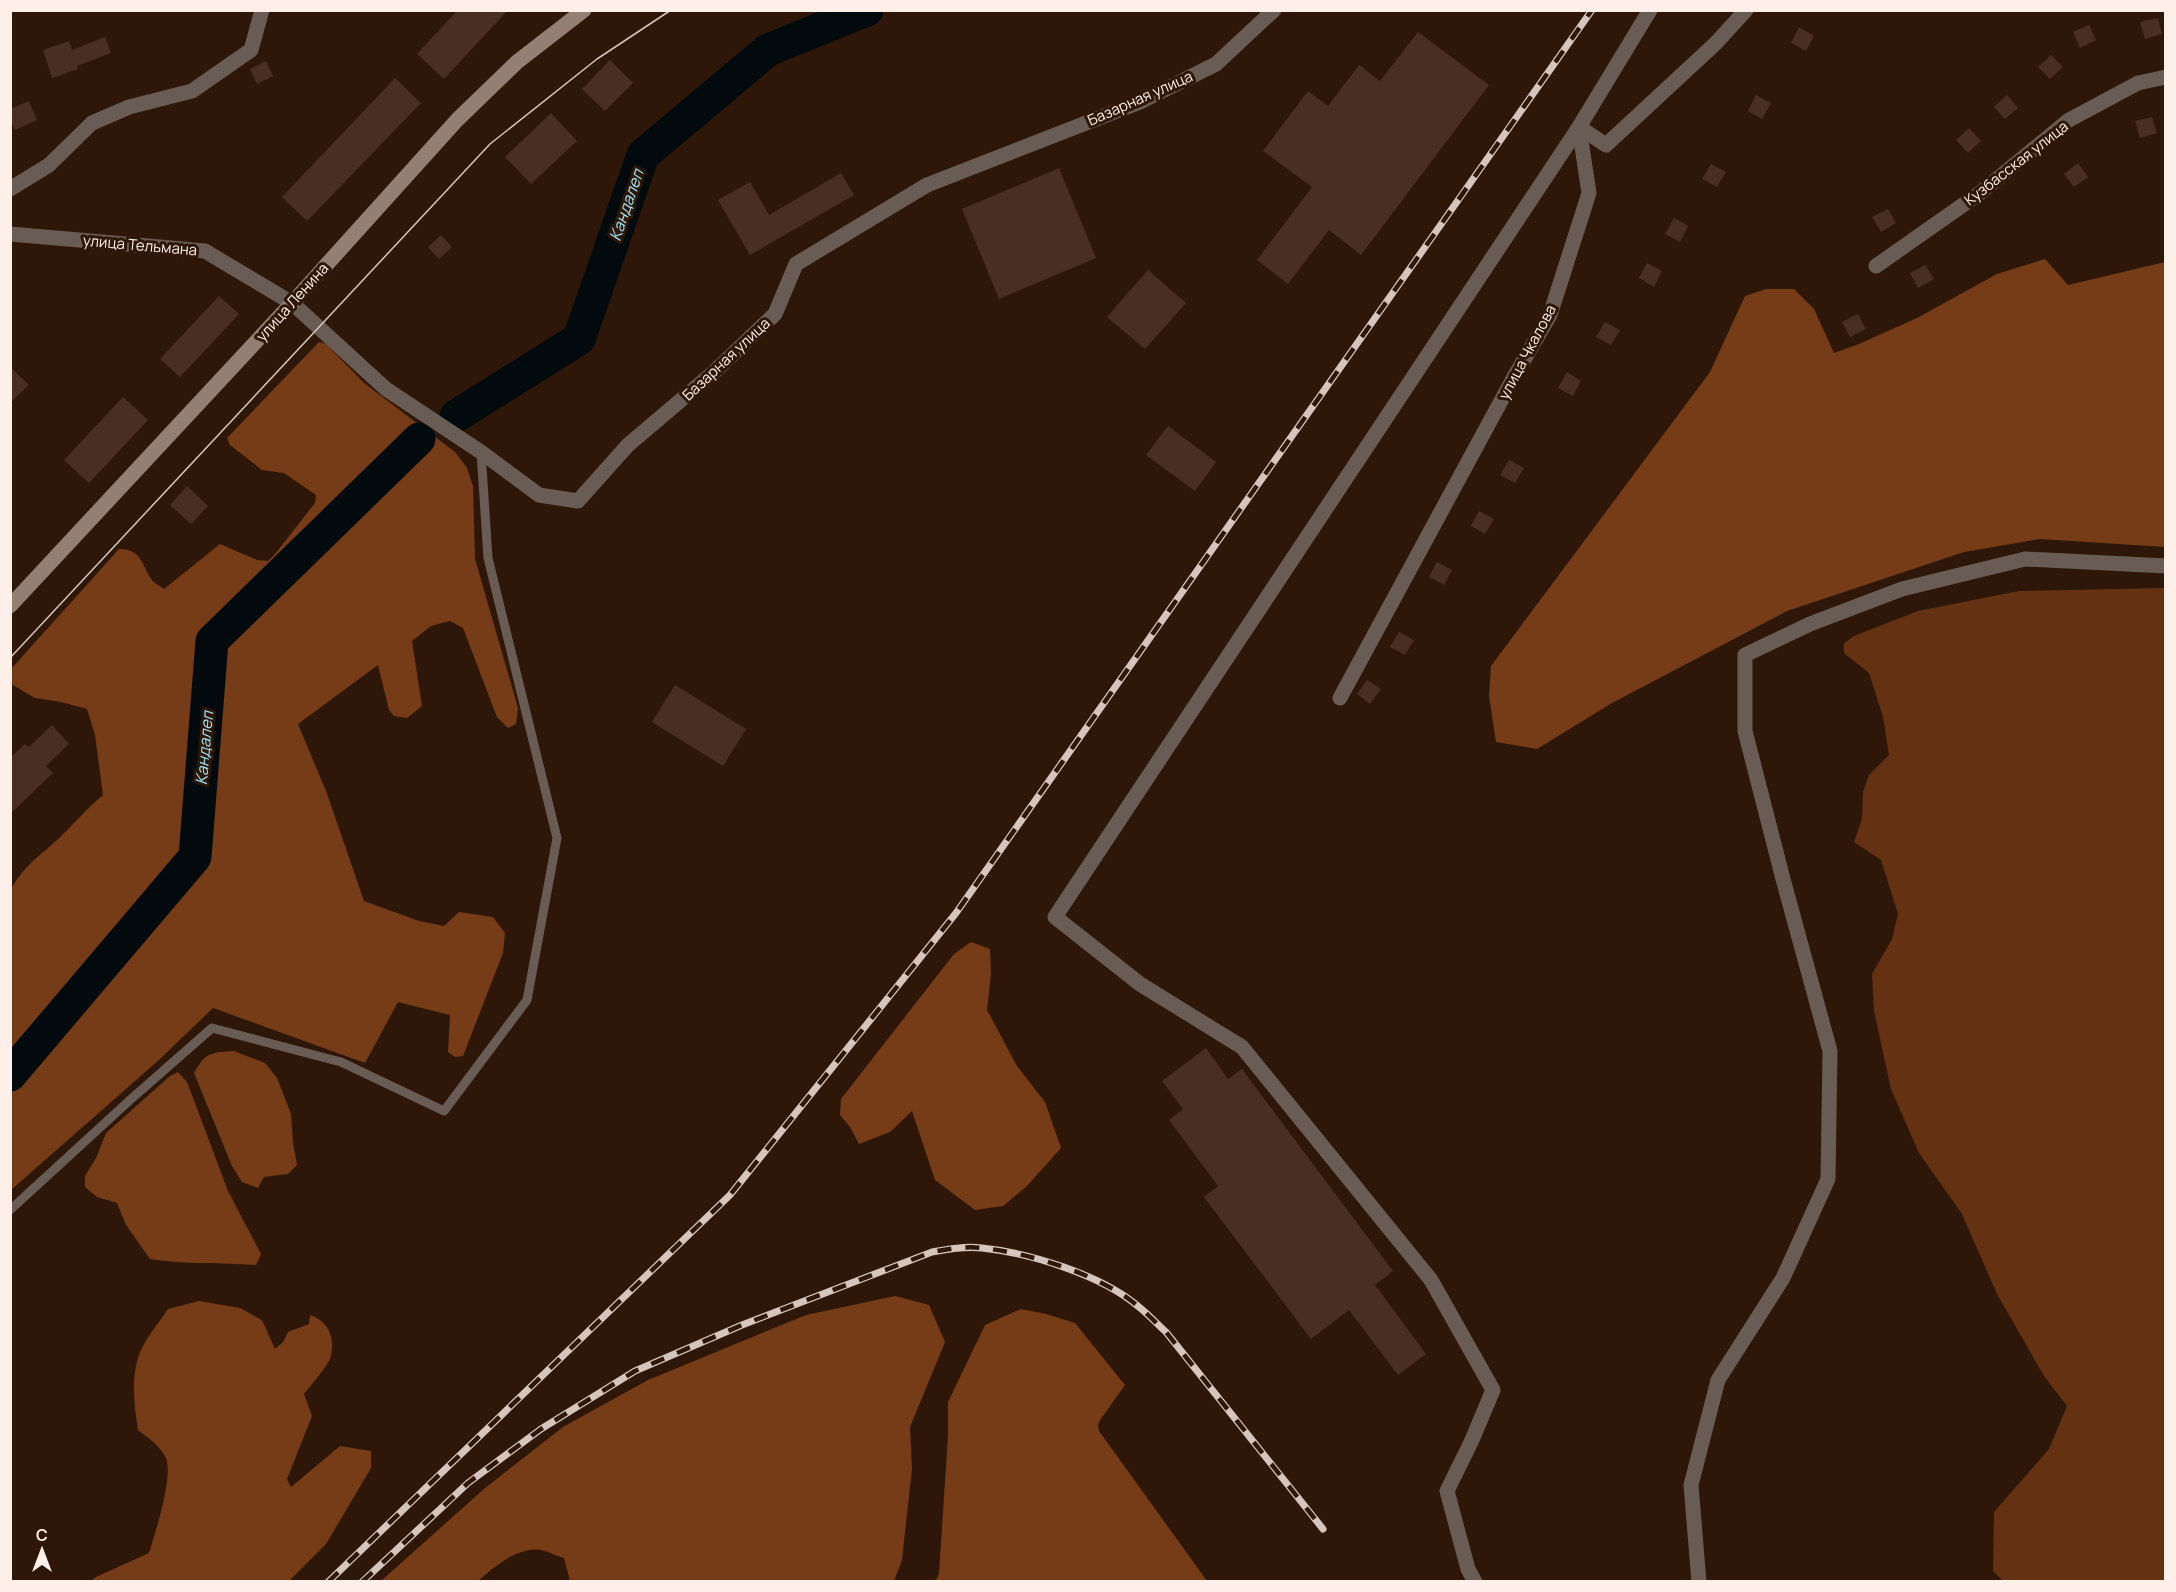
<svg xmlns="http://www.w3.org/2000/svg" width="2176" height="1592" font-family="Manrope,sans-serif">
	<rect width="100%" height="100%" fill="#2e1709"/>
	<polygon fill="#643213" points="2165,588 2165,1581 2003,1581 1993,1571 1994,1512 2049,1449 2067,1406 2044,1376 1997,1294 1962,1214 1919,1153 1891,1089 1874,1011 1872,974 1892,939 1898,914 1881,860 1854,842 1862,819 1863,792 1869,775 1889,755 1883,717 1869,673 1844,653 1844,643 1854,636 1918,611 2019,591"/>
	<g fill="#763b17">
		<polygon points="2045,259 2068,285 2165,262 2165,547 2040,539 1964,552 1787,611 1612,703 1537,749 1496,742 1489,696 1491,666 1710,372 1745,296 1766,289 1794,289 1814,309 1834,353 1859,344 1917,318 1997,274"/>
		<path d="M319,342L326,344L364,383L455,452L467,468L473,486L475,559L518,708L516,724L508,728L497,717L463,628L450,621L431,626L412,641L422,706L407,718L394,716L389,710L378,665L298,724L326,791L364,901L419,921L444,926L459,912L493,917L505,933L503,953L463,1056L455,1057L448,1052L450,1015L398,1002L365,1063L213,1008L160,1059L11,1190V889C24,866 36,859 56,841C72,826 86,809 103,795L95,735L87,709L61,702L35,698L11,684V669L119,549C143,549 142,567 152,580C155,584 161,586 164,589L220,544L257,560L268,561L275,554L315,503L316,495L284,473L262,470L230,445L227,438Z"/>
		<polygon points="971,942 990,949 991,974 987,1010 1017,1066 1045,1102 1061,1148 1026,1187 1003,1206 975,1210 935,1180 912,1111 890,1132 859,1144 850,1127 840,1115 841,1099 954,954"/>
		<path d="M234,1051L265,1063L277,1078L291,1114L293,1143L297,1165L288,1174L264,1177L258,1188L242,1182L232,1166L194,1073C205,1053 211,1052 234,1051Z"/>
		<path d="M178,1072L187,1082L228,1191L261,1254L256,1265C220,1262 185,1265 150,1259L126,1225L117,1203L97,1197L85,1187V1176L96,1158L106,1133L170,1076Z"/>
		<path d="M895,1296L929,1305L945,1342L910,1427L912,1469L902,1560L894,1581H570L564,1558C557,1556 549,1552 541,1550C518,1546 494,1567 478,1581H381L485,1488L563,1427L648,1380L806,1315Z"/>
		<path d="M199,1301L240,1308L262,1320L275,1349L283,1342L288,1332L309,1324L310,1315C328,1321 335,1336 331,1356C328,1366 311,1385 304,1394L312,1416L287,1479L291,1487L340,1446L371,1451V1468L326,1544L289,1581H91L96,1577L149,1553C155,1533 175,1473 165,1456C159,1445 148,1438 138,1430C134,1405 130,1372 142,1348C149,1334 160,1321 168,1309Z"/>
		<polygon points="1021,1309 1046,1314 1075,1323 1125,1385 1100,1420 1098,1425 1099,1431 1207,1581 936,1581 939,1573 948,1436 948,1402 985,1325"/>
	</g>
	<g fill="none" stroke-linecap="round" stroke-linejoin="round">
		<g stroke="#020a0d" stroke-width="33">
			<polyline points="456,416 579,339 643,155 768,50 867,10"/>
			<polyline points="10,1075 195,857 212,641 419,439"/>
		</g>
	</g>
	<g fill="#492f21">
		<polygon points="458,10 508,10 444,79 417,54"/>
		<polygon points="2158,18 2162,34 2145,39 2140,22"/>
		<polygon points="2089,25 2096,40 2080,48 2073,32"/>
		<polygon points="1799,27 1814,36 1806,51 1791,43"/>
		<polygon points="1418,32 1489,85 1361,255 1329,230 1288,284 1257,260 1312,187 1263,151 1308,91 1328,106 1359,65 1380,81"/>
		<polygon points="105,37 111,53 77,66 78,69 52,78 43,50 69,41 72,50"/>
		<polygon points="2051,55 2063,67 2050,79 2038,67"/>
		<polygon points="610,60 633,83 605,111 582,89"/>
		<polygon points="266,61 273,76 257,84 250,69"/>
		<polygon points="395,78 421,103 307,221 282,197"/>
		<polygon points="1756,95 1771,103 1762,119 1748,111"/>
		<polygon points="2007,95 2018,108 2005,119 1994,107"/>
		<polygon points="29,101 37,120 15,130 10,120 10,109"/>
		<polygon points="551,113 577,141 531,184 505,157"/>
		<polygon points="2152,117 2157,133 2140,138 2135,121"/>
		<polygon points="1969,128 1981,141 1968,153 1956,140"/>
		<polygon points="2078,163 2088,177 2074,187 2064,174"/>
		<polygon points="1711,164 1726,172 1717,187 1702,179"/>
		<polygon points="1059,168 1096,258 999,299 962,209"/>
		<polygon points="841,173 854,195 750,255 718,200 750,182 769,215"/>
		<polygon points="1888,209 1896,223 1881,232 1872,217"/>
		<polygon points="1674,218 1688,226 1680,242 1665,234"/>
		<polygon points="441,235 452,247 439,259 428,247"/>
		<polygon points="1647,263 1662,271 1654,287 1639,278"/>
		<polygon points="1925,265 1934,279 1918,288 1910,273"/>
		<polygon points="1148,270 1186,303 1145,349 1107,317"/>
		<polygon points="219,296 239,314 180,377 160,359"/>
		<polygon points="1858,314 1866,329 1850,337 1842,322"/>
		<polygon points="1605,322 1620,330 1611,345 1596,337"/>
		<polygon points="10,367 29,385 10,403"/>
		<polygon points="1567,372 1581,381 1573,396 1558,388"/>
		<polygon points="123,397 148,420 89,483 64,460"/>
		<polygon points="1168,426 1216,462 1195,491 1146,455"/>
		<polygon points="1509,460 1524,468 1515,483 1500,475"/>
		<polygon points="187,486 208,506 191,524 170,505"/>
		<polygon points="1479,511 1494,519 1485,534 1471,526"/>
		<polygon points="1437,562 1452,570 1444,585 1429,577"/>
		<polygon points="1399,632 1414,640 1405,655 1390,647"/>
		<polygon points="1367,680 1381,689 1370,704 1357,694"/>
		<polygon points="675,685 746,729 723,766 652,722"/>
		<polygon points="52,725 69,744 46,766 53,773 10,814 10,758 25,744 29,747"/>
		<polygon points="1206,1048 1228,1079 1242,1069 1393,1271 1375,1285 1426,1354 1398,1375 1349,1310 1311,1339 1204,1197 1218,1186 1169,1120 1183,1109 1162,1081"/>
	</g>
	<g fill="none" stroke-linecap="round" stroke-linejoin="round">
		<polyline stroke="#695c55" stroke-width="9" points="10,1210 130,1100 212,1028 341,1062 444,1111 527,1000 557,838 488,558 481,452"/>
		<g stroke="#695c55" stroke-width="15">
			<polyline points="10,189 49,165 92,123 129,107 192,91 251,50 262,10"/>
			<polyline points="10,234 205,251 292,303 386,389 481,452 539,495 578,501 628,445 714,372 775,314 796,264 927,185 1140,102 1216,64 1274,10"/>
			<polyline points="1876,266 1980,193 2069,120 2138,83 2166,77"/>
			<polyline points="1340,698 1514,377 1550,315 1589,193 1579,127 1606,145 1716,43 1746,10"/>
			<polyline points="1475,1582 1468,1569 1447,1491 1472,1440 1493,1390 1431,1280 1242,1047 1140,984 1055,917 1579,127 1650,10"/>
			<polyline points="1699,1582 1691,1485 1718,1380 1783,1278 1828,1179 1830,1051 1783,879 1745,731 1745,655 1810,624 1902,589 2025,559 2166,566"/>
		</g>
		<polyline stroke="#947f75" stroke-width="15" points="10,606 292,303 457,120 517,62 584,10"/>
		<polyline stroke="#d5c5bc" stroke-width="1.5" points="10,658 490,144 597,59 671,10"/>
		<g stroke="#d5c5bc" stroke-width="7">
			<g id="rail">
				<polyline points="328,1582 730,1195 956,913 1592,10"/>
				<path d="M362,1582L468,1483L541,1429L635,1371L742,1325L932,1252C948,1249 965,1246 982,1248C1030,1253 1102,1275 1139,1307C1149,1315 1157,1324 1166,1332L1323,1529"/>
			</g>
		</g>
		<use href="#rail" stroke="#2e1709" stroke-width="4.5" stroke-dasharray="14" stroke-linecap="butt"/>
	</g>
	<g text-anchor="middle" dominant-baseline="central" stroke-width="6" stroke-linejoin="round" paint-order="stroke">
		<g font-size="15" fill="#feefe8" stroke="#2e1709">
			<text transform="translate(1140 98) rotate(-24)">Базарная улица</text>
			<text transform="translate(2016 163) rotate(-38)">Кузбасская улица</text>
			<text transform="translate(140 245) rotate(5)">улица Тельмана</text>
			<text transform="translate(292 302) rotate(-48)">улица Ленина</text>
			<text transform="translate(1527 352) rotate(-62)">улица Чкалова</text>
			<text transform="translate(726 359) rotate(-43)">Базарная улица</text>
		</g>
		<g font-size="16" font-style="italic" fill="#9ce4f6" stroke="#2e1709">
			<text transform="translate(626 205) rotate(-71)">Кандалеп</text>
			<text transform="translate(204 748) rotate(-85)">Кандалеп</text>
		</g>
	</g>
	<rect width="2176" height="1592" fill="none" stroke="#feefe8" stroke-width="24"/>
	<g transform="translate(42 1550)" stroke="#2e1709" stroke-width="4.5" paint-order="stroke">
	<path d="M0-4.5L10 22L0 15L-10 22Z" fill="#feefe8"/>
	<text y="-9" font-size="16" font-weight="bold" text-anchor="middle" fill="#feefe8">С</text>
	</g>
</svg>
